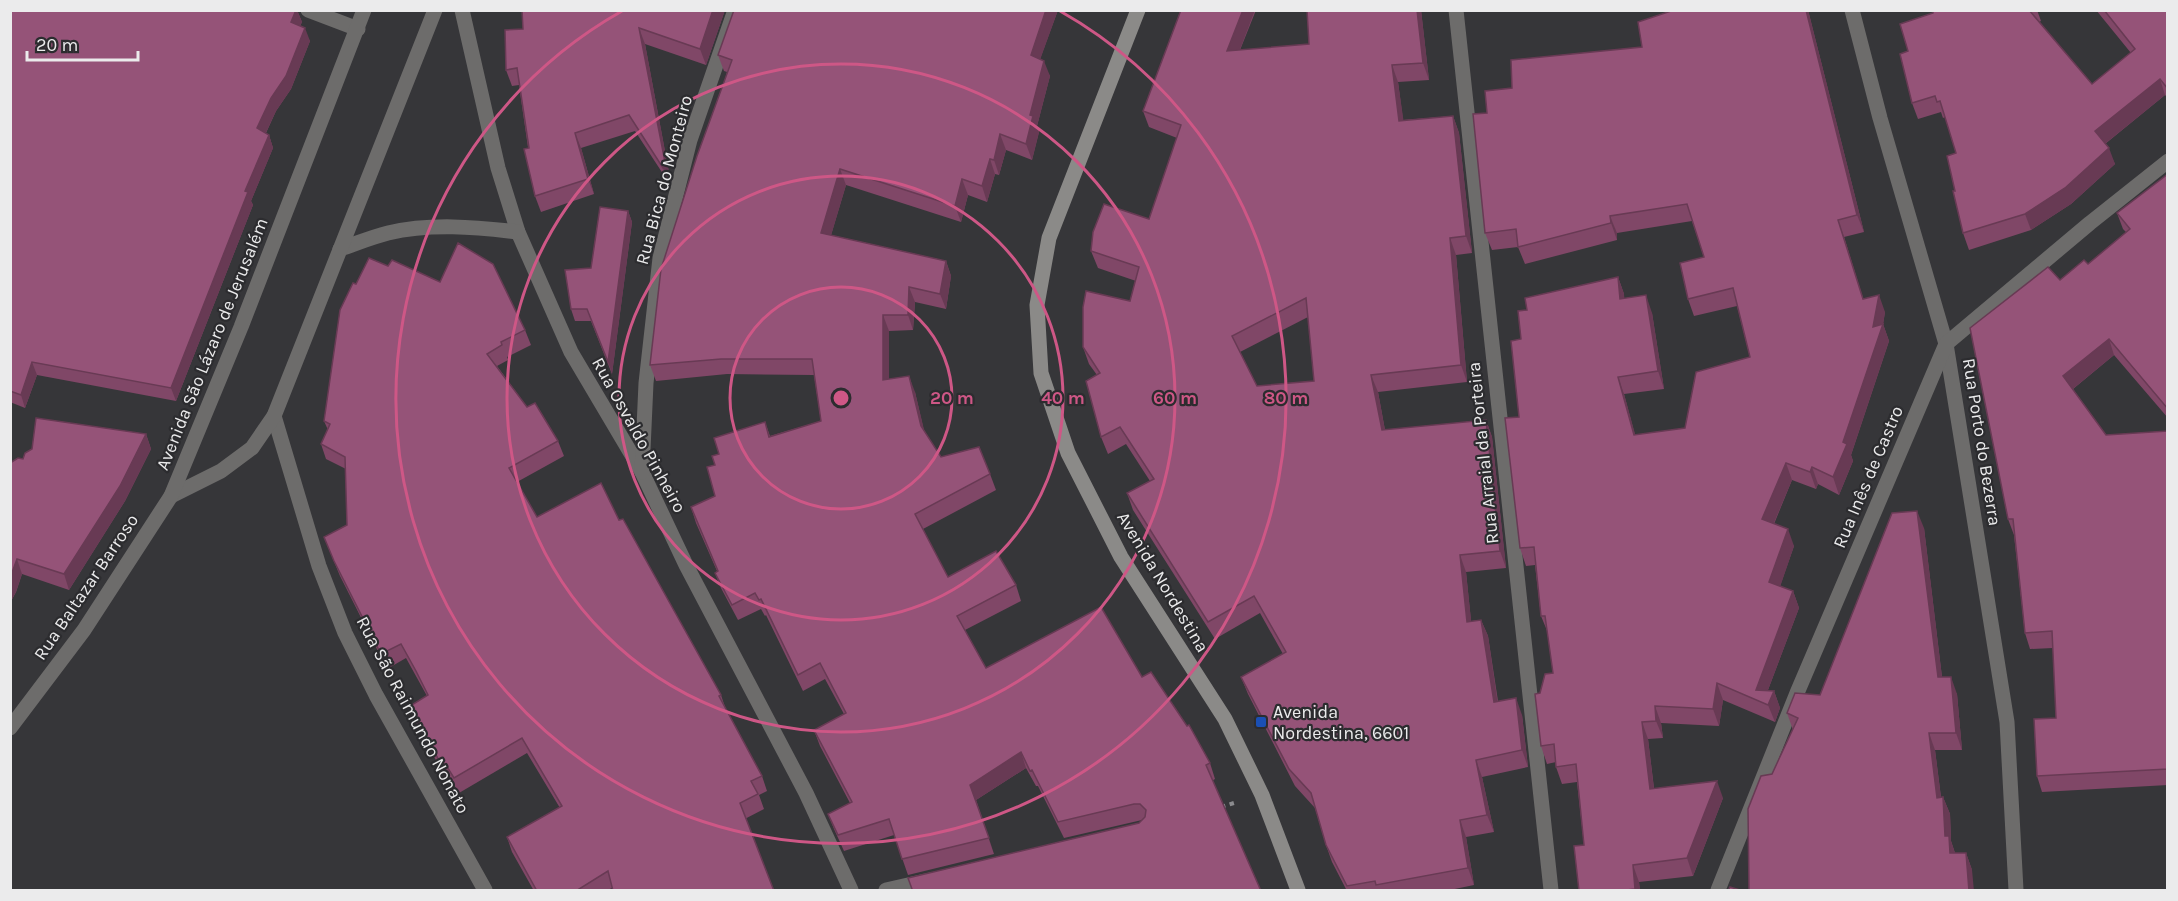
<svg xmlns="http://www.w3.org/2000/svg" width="2178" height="901" font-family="Karla,sans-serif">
	<rect width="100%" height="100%" fill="#363639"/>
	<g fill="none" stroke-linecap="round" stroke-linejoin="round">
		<polyline stroke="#8b8b8e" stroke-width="4" stroke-dasharray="4.5 4.5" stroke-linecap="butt" points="1221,807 1237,802"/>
		<polyline stroke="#6d6c6b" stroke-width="15" points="308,10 358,29"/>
		<g stroke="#6d6c6b" stroke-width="15">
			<polyline points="462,10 498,168 518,232 571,352 642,472 686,565 806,793 851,890"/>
			<polyline points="1456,10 1551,890"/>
			<polyline points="1852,10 1880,118 1946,344 2007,722 2016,890"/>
			<path d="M340,249C355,244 372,237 388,233C431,223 475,227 518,232"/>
			<polyline points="274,416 319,566 345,633 376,695 485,890"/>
			<polyline points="642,472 646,383 660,258 690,140 735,10"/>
			<polyline points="886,890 930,880"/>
			<polyline points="1718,890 1797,693 1946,344 2090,223 2168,161"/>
		</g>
		<g stroke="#6d6c6b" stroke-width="15">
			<polyline points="171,496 221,471 252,448 274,416 435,10"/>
			<polyline points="10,728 84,630 171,496 241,327 364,10"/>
		</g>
		<polyline stroke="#8b8a88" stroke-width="15" points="1138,10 1049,238 1037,305 1041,373 1068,453 1121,557 1225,719 1262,795 1298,890"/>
	</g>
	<g fill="#804767" fill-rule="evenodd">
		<polygon points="10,10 297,10 302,22 300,26 310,41 291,89 276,111 266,133 269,135 273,148 251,201 253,205 176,401 37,375 25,408 10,402"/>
		<polygon points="725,10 706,65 645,44 670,178 669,183 635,131 581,148 594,194 541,212 535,196 519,85 512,86 506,70 523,29"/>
		<polygon points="1058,10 1040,59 1050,76 1037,126 1039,132 1032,160 1006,150 999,175 995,174 987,202 968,195 961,222 846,185 831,235 946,261 951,276 946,309 915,302 913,330 889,331 889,379 915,392 924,431 941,457 990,474 996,490 923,529 948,577 1016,585 1021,601 965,630 986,668 1142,677 1210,763 1215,779 1139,823 1142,820 1064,838 1038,786 1036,786 1026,768 976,800 994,854 908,875 894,835 844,851 834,829 828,814 850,803 820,746 814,730 844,714 825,679 803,691 766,615 765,616 761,609 738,620 721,588 715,573 717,571 696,523 691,507 715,496 715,465 719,454 765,422 770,436 821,421 814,375 727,374 656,381 650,365 727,72 724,71 718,55"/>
		<path d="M1181,10H1256L1240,50L1309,44L1421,10L1429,80L1398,82L1403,120L1453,116L1459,133L1472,253L1456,255L1467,382L1378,392L1385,430L1486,420L1492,437L1506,568L1466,572L1471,621L1481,620L1488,636L1498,701L1522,715L1528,767L1482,777L1494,832L1466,837L1474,885L1445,891H1347L1332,862L1326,845L1315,808L1295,786L1248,694L1241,677L1283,654L1260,613L1215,639L1133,510L1127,493L1150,481L1126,444L1108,454L1101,437L1097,375L1089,364L1083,347L1130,301L1136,281L1098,268L1091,251L1149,219L1177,138L1149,127L1143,111ZM1308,317L1314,381L1257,386L1240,352Z"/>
		<polygon points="1674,10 1808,10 1864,232 1844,237 1863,299 1885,312 1883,324 1889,341 1851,455 1853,461 1839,495 1818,484 1816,489 1792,480 1774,524 1794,546 1780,586 1793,591 1799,608 1768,690 1774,691 1780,708 1775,722 1723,700 1719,726 1661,723 1663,738 1648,739 1654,788 1723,798 1693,876 1639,882 1640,891 1579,891 1584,845 1577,782 1562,784 1556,767 1556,762 1547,764 1541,746 1540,693 1553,673 1548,633 1541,616 1535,565 1526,566 1520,548 1519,417 1521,339 1527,310 1618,277 1624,294 1624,298 1652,313 1664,389 1624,394 1635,435 1685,428 1750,357 1737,306 1694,316 1688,299 1704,257 1692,221 1617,233 1617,240 1525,264 1518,247 1492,250 1485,233 1487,113 1512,88 1642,47"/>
		<polygon points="1933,10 2037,10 2041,21 2039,22 2092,84 2131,53 2096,10 2168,10 2168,98 2165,95 2105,144 2115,164 2071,204 2031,230 1969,250 1963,233 1955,191 1956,153 1945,117 1943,118 1941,112 1918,119 1912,103 1908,51 1933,13"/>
		<polygon points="2168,174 2168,418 2114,355 2073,389 2106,435 2168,431 2168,785 2042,792 2037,776 2056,718 2053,648 2030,649 2025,633 2014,535 2008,519 2060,280 2088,264 2126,232 2123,229 2117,213"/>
		<polygon points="628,211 632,222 612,374 591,321 575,321 571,309 591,268"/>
		<polygon points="356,284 525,330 531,345 507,357 508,360 497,366 527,407 558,441 564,456 517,482 537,517 619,520 721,695 725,707 762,776 767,791 759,795 764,809 606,891 534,891 512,852 507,837 560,808 527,753 459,793 451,780 447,781 415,721 410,706 427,696 406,658 387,669 340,576 324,537 347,525 346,469 326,459 321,444 328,430 324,421"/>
		<polygon points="146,434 151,449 125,501 69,590 22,574 16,592 10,603 23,459"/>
		<polygon points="1924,528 1942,677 1957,694 1962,750 1935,750 1941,797 1943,797 1950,814 1951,841 1955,853 1966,853 1972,870 1772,774 1793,730 1787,713 1820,695"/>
	</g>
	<g fill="#683a54">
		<polygon points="296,10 297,10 302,22 296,35 291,22"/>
		<polygon points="713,10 725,10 706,65 700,49"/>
		<polygon points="1046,10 1058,10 1036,71 1031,55"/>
		<polygon points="1243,10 1255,10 1233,68 1227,51"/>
		<polygon points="1417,10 1421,10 1429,80 1423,63"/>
		<polygon points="1806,10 1808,10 1864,232 1857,215"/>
		<polygon points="305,28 310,41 291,89 276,111 262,141 257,128"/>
		<polygon points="639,28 645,44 670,178 669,183 663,168"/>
		<polygon points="1044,61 1050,76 1037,126 1039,132 1032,160 1026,144 1030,115"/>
		<polygon points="1392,65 1398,82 1406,138 1399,121"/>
		<polygon points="2160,79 2165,95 2101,147 2095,131"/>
		<polygon points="1453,116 1459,133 1472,253 1466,236"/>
		<polygon points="575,133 581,148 594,194 588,179"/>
		<polygon points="1000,134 1006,150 999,175 994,160"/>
		<polygon points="269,135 273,148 251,201 253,205 176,401 171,388 245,191"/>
		<polygon points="2109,148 2115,164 2071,204 2031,230 2025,214"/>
		<polygon points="990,159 995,174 987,202 982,186"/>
		<polygon points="840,169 846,185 827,249 821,233"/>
		<polygon points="962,179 968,195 961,222 955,206"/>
		<polygon points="628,211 632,222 612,374 608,362"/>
		<polygon points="1610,216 1617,233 1617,240 1611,223"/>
		<polygon points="1838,220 1844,237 1869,317 1863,299"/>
		<polygon points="1450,238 1456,255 1467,382 1461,365"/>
		<polygon points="946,261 951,276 946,309 940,294"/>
		<polygon points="1618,277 1624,294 1626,316 1620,299"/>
		<polygon points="909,287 915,302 913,330 908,315"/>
		<polygon points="1646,295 1652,313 1664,389 1658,371"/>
		<polygon points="1879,295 1885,312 1883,325 1883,324 1889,341 1851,455 1853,461 1839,495 1833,477 1873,327"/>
		<polygon points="883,315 889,331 889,395 883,380"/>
		<polygon points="2109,339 2114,355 2069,392 2063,376"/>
		<polygon points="32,362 37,375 25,408 21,395"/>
		<polygon points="1371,375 1378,392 1388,447 1382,430"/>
		<polygon points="909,376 915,392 927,442 921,426"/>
		<polygon points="1618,377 1624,394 1640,452 1634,435"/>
		<polygon points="1486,420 1492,437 1506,568 1500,551"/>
		<polygon points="146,434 151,449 125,501 69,590 64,574"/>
		<polygon points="1786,463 1792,480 1768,537 1762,519"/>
		<polygon points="1812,467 1818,484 1816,489 1810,472"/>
		<polygon points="1917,511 1924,528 1944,694 1938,677"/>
		<polygon points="1788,529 1794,546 1776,599 1769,582"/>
		<polygon points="1460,555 1466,572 1473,639 1467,622"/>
		<polygon points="17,559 22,574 16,592 10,603 10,578"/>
		<polygon points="1793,591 1799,608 1763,703 1756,690"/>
		<polygon points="1481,620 1488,636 1500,719 1494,702"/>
		<polygon points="1951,677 1957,694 1962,750 1956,733"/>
		<polygon points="1717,683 1723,700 1719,726 1713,709"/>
		<polygon points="1774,691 1780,708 1775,722 1768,705"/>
		<polygon points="1516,698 1522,715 1528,767 1522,750"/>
		<polygon points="1655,706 1661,723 1663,738 1656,721"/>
		<polygon points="1642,722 1648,739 1656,806 1650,789"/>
		<polygon points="1929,733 1935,750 1943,814 1937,798"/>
		<polygon points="1021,752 1026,768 976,800 994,854 970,785"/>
		<polygon points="1476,760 1482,777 1494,832 1487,815"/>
		<polygon points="1717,781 1723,798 1693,876 1687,858"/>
		<polygon points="1943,797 1950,814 1951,841 1955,853 1950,853 1945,836"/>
		<polygon points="1460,820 1466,837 1474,885 1468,868"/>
		<polygon points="1966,853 1972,870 1974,891 1969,891"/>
		<polygon points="1633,865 1639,882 1640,891 1635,891 1635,889"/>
	</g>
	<g fill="#955378" stroke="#683a54" stroke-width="1.5" fill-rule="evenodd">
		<polygon points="10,10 296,10 291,22 305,28 286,76 271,98 257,128 269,135 245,191 248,192 171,388 32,362 21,395 10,391"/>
		<polygon points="522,10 713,10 700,49 639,28 665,162 663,168 629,115 575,133 588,179 535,196 524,149 529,148 517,68 506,70 505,30 523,29"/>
		<polygon points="734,10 1046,10 1031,55 1044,61 1030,115 1033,116 1026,144 1000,134 994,160 990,159 982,186 962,179 955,206 840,169 821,233 946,261 940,294 909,287 908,315 883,315 883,380 909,376 921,426 941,457 979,447 990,474 915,514 948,577 996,551 1016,585 957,616 986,668 1101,607 1142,677 1151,672 1187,726 1189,725 1210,763 1206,765 1261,891 907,891 912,889 908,878 1139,823 1145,817 1146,810 1140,804 1134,804 1058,822 1032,770 1030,771 1021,752 970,785 989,838 902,859 889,819 838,835 828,814 852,802 814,730 846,713 820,663 798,675 761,599 759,600 755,593 732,605 715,573 718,571 691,507 715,496 707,467 715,465 712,456 719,454 714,438 765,422 769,437 821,421 812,359 721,359 650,365 661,269 697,156 732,60 718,55"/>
		<path d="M1181,10H1243L1227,51L1309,44L1307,10H1417L1423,63L1392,65L1399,121L1453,116L1466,236L1450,238L1461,365L1371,375L1382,430L1486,420L1500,551L1460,555L1467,622L1481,620L1494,702L1516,698L1522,750L1476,760L1487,815L1460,820L1468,868L1376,885L1375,881L1347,886L1326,845L1311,793L1289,769L1241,677L1286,652L1254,596L1208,622L1127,493L1154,479L1120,427L1101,437L1086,381L1100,373L1083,347V307L1086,291L1130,301L1139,267L1091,251L1093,232L1104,204L1149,219L1181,125L1143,111ZM1306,298L1314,381L1257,386L1232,336Z"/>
		<polygon points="1674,10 1806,10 1857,215 1838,220 1863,299 1879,295 1873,327 1883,324 1843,442 1847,444 1833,477 1812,467 1810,472 1786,463 1762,519 1788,529 1769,582 1793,591 1756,690 1774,691 1768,705 1717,683 1713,709 1655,706 1656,721 1642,722 1650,789 1717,781 1687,858 1633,865 1635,889 1618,891 1579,891 1574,846 1584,845 1576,764 1556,767 1554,744 1541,746 1535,694 1540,693 1545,674 1553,673 1545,616 1541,616 1534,547 1520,548 1505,418 1519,417 1511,341 1521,339 1518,311 1527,310 1525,298 1618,277 1620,299 1646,295 1658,371 1618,377 1634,435 1685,428 1696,372 1750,357 1733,288 1688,299 1680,263 1704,257 1687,204 1610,216 1611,223 1518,247 1516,229 1485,233 1473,114 1487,113 1485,91 1512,88 1511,60 1642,47 1638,22"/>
		<polygon points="1933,10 2029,10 2092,84 2135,49 2104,10 2168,10 2168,89 2160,79 2095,131 2109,148 2065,188 2025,214 1963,233 1953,191 1955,191 1947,156 1956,153 1940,101 1937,102 1935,96 1912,103 1900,54 1908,51 1900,24 1933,13"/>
		<polygon points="2168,174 2168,409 2109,339 2063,376 2106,435 2168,431 2168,769 2037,776 2034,719 2056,718 2052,631 2025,633 2013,519 2008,519 1970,328 2048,267 2060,280 2084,260 2088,264 2130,229 2117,213"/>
		<polygon points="600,207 628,211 608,362 587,309 571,309 565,270 591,268"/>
		<polygon points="458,243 493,264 525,330 501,342 502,345 487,354 527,407 535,403 558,441 509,468 537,517 601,483 619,520 623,519 721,695 719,696 762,776 751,781 758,794 740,803 774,891 613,891 608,871 576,891 537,891 507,837 562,806 522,738 454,778 446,765 442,766 410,706 428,695 416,671 401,644 381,654 334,561 324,537 347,525 345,457 321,444 330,424 324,421 340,310 353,283 356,284 369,258 388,266 392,260 440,282"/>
		<polygon points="36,418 146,434 120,486 64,574 17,559 10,578 10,463 18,458 23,459 25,453 32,449"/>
		<polygon points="1917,511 1938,677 1951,677 1956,733 1929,733 1937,798 1943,797 1945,836 1949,836 1950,853 1966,853 1969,891 1749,891 1748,809 1761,776 1772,774 1798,718 1787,713 1795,693 1820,695 1892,513"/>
		<polygon points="1730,887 1743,891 1728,891"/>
	</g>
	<g fill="none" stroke="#ce5786" stroke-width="3">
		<circle cx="841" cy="398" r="111"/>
		<circle cx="841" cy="398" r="222"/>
		<circle cx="841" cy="398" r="334"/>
		<path d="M1060 11A445 445 0 1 1 622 11"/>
	</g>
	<rect fill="#1a4fb4" stroke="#2c2c2f" stroke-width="2" x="1255" y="716" width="12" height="12" rx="3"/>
	<g text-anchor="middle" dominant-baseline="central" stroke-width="4.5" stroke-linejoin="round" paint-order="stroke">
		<g font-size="18" fill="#ebebec" stroke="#2c2c2f">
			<text transform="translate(664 180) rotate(-75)">Rua Bica do Monteiro</text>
			<text transform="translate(212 344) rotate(-68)">Avenida São Lázaro de Jerusalém</text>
			<text transform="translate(639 435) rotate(61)">Rua Osvaldo Pinheiro</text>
			<text transform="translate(1982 442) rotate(81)">Rua Porto do Bezerra</text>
			<text transform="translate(1483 453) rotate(-96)">Rua Arraial da Porteira</text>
			<text transform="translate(1868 477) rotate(-67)">Rua Inês de Castro</text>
			<text transform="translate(1163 582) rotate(59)">Avenida Nordestina</text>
			<text transform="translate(86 587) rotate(-56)">Rua Baltazar Barroso</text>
			<text transform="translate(413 715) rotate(62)">Rua São Raimundo Nonato</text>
		</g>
		<g font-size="18" fill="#ebebec" stroke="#2c2c2f" text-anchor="start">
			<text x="1273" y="712">Avenida<tspan x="1273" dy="21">Nordestina, 6601</tspan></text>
		</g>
	</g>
	<circle cx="841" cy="398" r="9" fill="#ce5786" stroke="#2c2c2f" stroke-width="3"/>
	<g font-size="18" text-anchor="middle" font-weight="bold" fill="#ce5786" stroke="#2c2c2f" stroke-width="4.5" stroke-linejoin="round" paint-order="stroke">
		<text x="952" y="404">20 m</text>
		<text x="1063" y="404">40 m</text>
		<text x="1175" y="404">60 m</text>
		<text x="1286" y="404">80 m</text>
	</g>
	<rect width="2178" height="901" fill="none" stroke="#ebebec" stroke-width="24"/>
	<path d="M27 51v9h111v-9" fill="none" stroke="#ebebec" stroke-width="3"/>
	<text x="36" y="51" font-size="18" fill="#ebebec" stroke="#2c2c2f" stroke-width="4.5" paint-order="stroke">20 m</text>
</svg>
